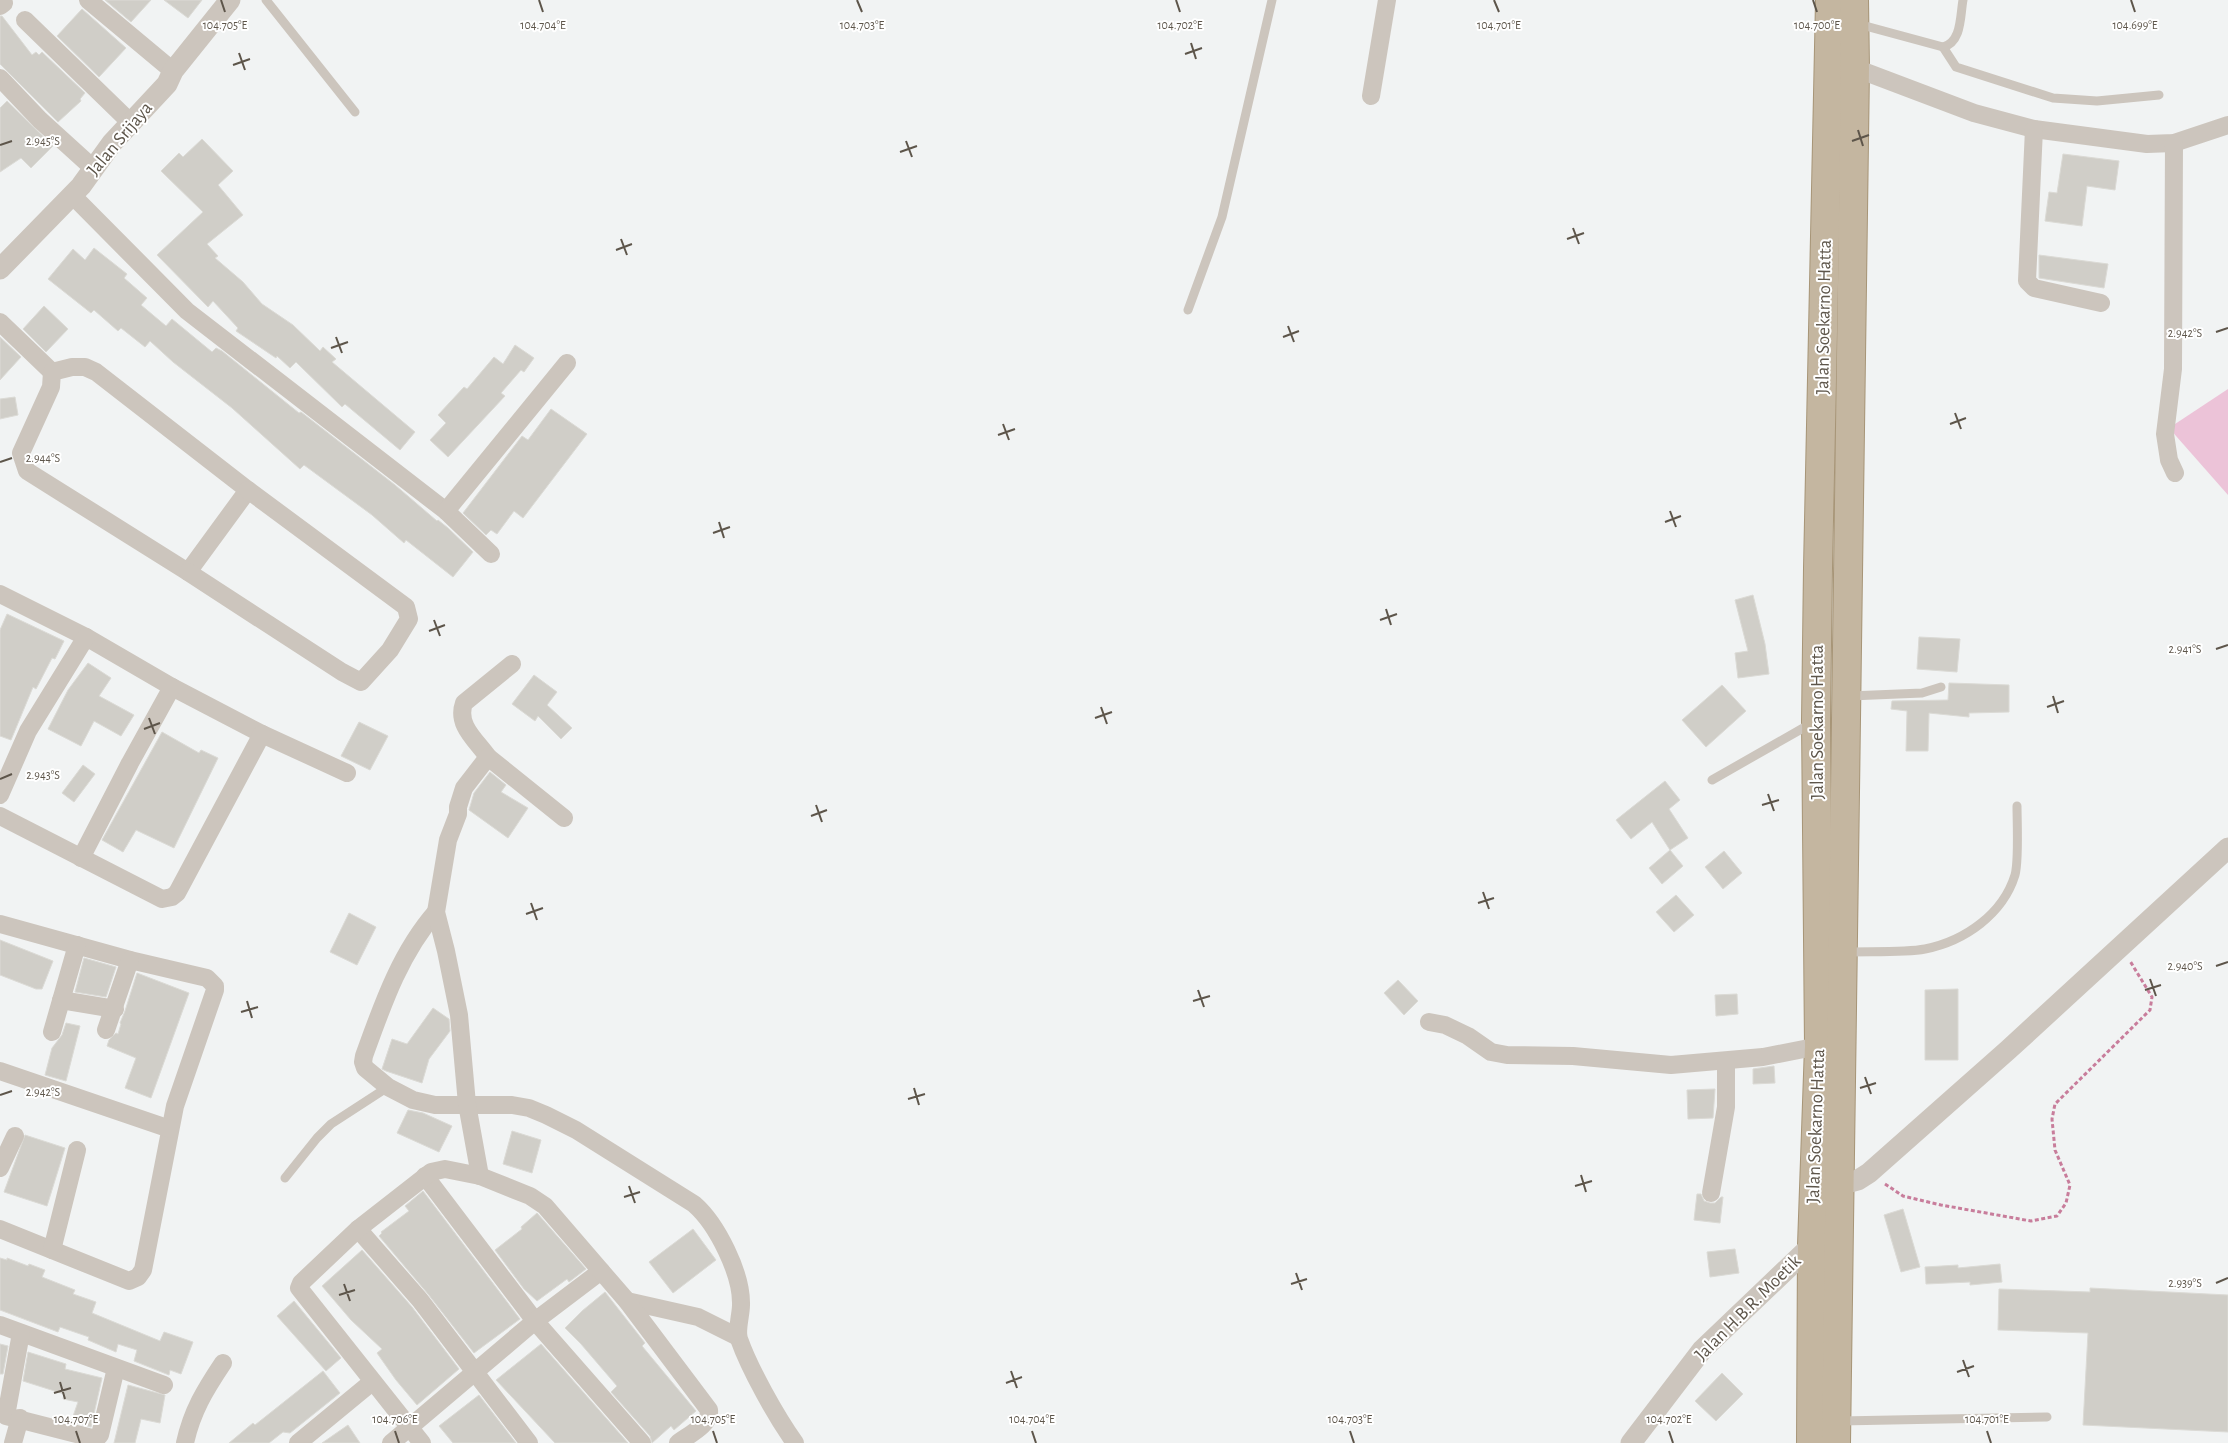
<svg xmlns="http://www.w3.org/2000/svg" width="2228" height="1443" font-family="'Alegreya Sans',sans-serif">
	<rect width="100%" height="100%" fill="#f1f3f3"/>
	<polygon fill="#ecc3d8" points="2228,389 2228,495 2169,428"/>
	<g fill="#d0cec8" stroke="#dbdad5">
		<polygon points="105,0 151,0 131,22"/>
		<polygon points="164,0 202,0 188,18"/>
		<polygon points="82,9 126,48 99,77 57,36"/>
		<polygon points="0,16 2,16 32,55 36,52 39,55 42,52 85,93 80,99 81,101 58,122 0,64"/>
		<polygon points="7,101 53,146 31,168 21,158 0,172 0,108"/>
		<polygon points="202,139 233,171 218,185 243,215 207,244 218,256 215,258 243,282 262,304 293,325 320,351 323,347 336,359 332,362 415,432 400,450 345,404 342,407 296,362 290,368 277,356 276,358 236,331 238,328 213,301 208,307 157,255 203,212 161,171 179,153 183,157"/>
		<polygon points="2063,154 2119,161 2115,190 2087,186 2082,226 2045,221 2049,192 2057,193"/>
		<polygon points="94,248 127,274 124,278 147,298 141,305 166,326 172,319 212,352 216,348 222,351 299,413 301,412 395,485 437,521 438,520 448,528 473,552 453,577 406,540 404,543 372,515 304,465 300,469 232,408 173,362 150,341 145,347 121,328 118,331 94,310 91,313 48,279 73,249 85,260"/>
		<polygon points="2039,255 2108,264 2104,288 2039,278"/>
		<polygon points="44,306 68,329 46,352 23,329"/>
		<polygon points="0,337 21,357 0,380"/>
		<polygon points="515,345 534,358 524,372 521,370 501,393 505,396 448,457 430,440 446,423 438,415 464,387 467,389 494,357 503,364"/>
		<polygon points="15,397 18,415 0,419 0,399"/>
		<polygon points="551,409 587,434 523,518 514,511 497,534 491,530 486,535 463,513 522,436 528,440"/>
		<polygon points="1753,595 1765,644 1769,674 1738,678 1735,653 1748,651 1735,600"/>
		<polygon points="7,614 64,641 55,659 52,658 36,689 33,687 11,740 0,736 0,630"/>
		<polygon points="1919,637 1960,639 1957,672 1917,669"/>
		<polygon points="88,663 111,678 99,696 134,715 121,736 94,721 81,746 48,729 68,690"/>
		<polygon points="534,675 557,692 547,705 572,728 561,739 538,716 535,721 512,704"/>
		<polygon points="1949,683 2009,685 2009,712 1969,713 1969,717 1929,713 1928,751 1906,751 1907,711 1891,709 1892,701 1948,700"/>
		<polygon points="1722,685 1746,711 1706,747 1682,720"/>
		<polygon points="359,722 388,736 370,770 341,756"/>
		<polygon points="162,732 199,753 201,750 218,758 174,848 136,830 123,852 102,840"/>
		<polygon points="83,765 95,774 74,802 62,793"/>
		<polygon points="490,772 506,785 501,792 528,808 508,838 469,810 474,793"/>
		<polygon points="1665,781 1680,800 1669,809 1688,838 1670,850 1652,822 1631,839 1616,820"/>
		<polygon points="1670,850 1683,866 1662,884 1649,868"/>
		<polygon points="1724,851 1742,873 1723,889 1705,867"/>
		<polygon points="1676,895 1694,915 1674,932 1656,912"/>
		<polygon points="349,913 376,927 357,965 330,952"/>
		<polygon points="0,940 53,961 42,989 36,989 0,975"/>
		<polygon points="84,958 116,967 106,997 75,992"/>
		<polygon points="137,973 189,993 151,1098 125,1088 136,1058 107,1046 109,1040 116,1033 118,1034 121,1024 120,1023 125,1011"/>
		<polygon points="1398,980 1418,1001 1404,1015 1384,993"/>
		<polygon points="1958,989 1958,1060 1925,1060 1925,990"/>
		<polygon points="1737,994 1738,1014 1716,1016 1715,995"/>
		<polygon points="433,1008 449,1019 450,1031 429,1059 422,1083 386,1071 382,1069 392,1039 407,1044"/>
		<polygon points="66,1023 80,1026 66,1081 45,1075 52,1048 62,1035"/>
		<polygon points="1774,1066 1775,1083 1753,1084 1753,1069"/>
		<polygon points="1715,1089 1713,1118 1688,1119 1687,1090"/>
		<polygon points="408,1110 423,1113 452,1126 439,1152 397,1133"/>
		<polygon points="512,1131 541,1140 532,1173 503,1164"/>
		<polygon points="25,1135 65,1148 47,1206 4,1192"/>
		<polygon points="423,1191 520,1319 474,1353 428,1294 379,1236 382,1233 381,1232 409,1211 405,1206"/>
		<polygon points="1697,1194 1701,1194 1704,1201 1710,1203 1715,1203 1721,1197 1723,1197 1720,1223 1694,1220"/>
		<polygon points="1903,1209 1920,1267 1901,1272 1884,1215"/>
		<polygon points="537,1213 586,1269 569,1282 567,1279 537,1301 524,1289 495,1250 522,1229 521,1227"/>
		<polygon points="693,1229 716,1260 673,1293 649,1262"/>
		<polygon points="1735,1249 1739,1273 1710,1277 1707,1252"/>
		<polygon points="362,1250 412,1307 459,1369 417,1405 396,1380 377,1353 382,1349 351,1320 322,1286"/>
		<polygon points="0,1258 7,1260 7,1258 28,1266 29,1264 45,1270 42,1277 75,1290 73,1294 96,1302 92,1313 160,1341 164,1332 193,1342 181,1374 170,1370 169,1375 134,1361 137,1350 118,1344 116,1352 88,1340 89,1337 60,1327 58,1332 0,1310"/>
		<polygon points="2000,1264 2002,1282 1970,1285 1970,1282 1926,1284 1925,1267 1958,1265 1958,1268"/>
		<polygon points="2090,1288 2228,1295 2228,1432 2083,1425 2088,1333 1998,1330 1999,1289 2090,1292"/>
		<polygon points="605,1292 645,1343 642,1346 696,1411 674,1430 671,1426 652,1443 650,1436 611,1392 617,1386 581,1344 565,1328 582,1311"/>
		<polygon points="294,1301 341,1358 326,1371 277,1316"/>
		<polygon points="0,1344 8,1346 3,1374 0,1374"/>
		<polygon points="541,1344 628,1443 555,1443 496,1380"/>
		<polygon points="28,1352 66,1364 65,1369 102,1378 91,1427 71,1422 78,1402 63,1399 64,1394 23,1381"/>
		<polygon points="323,1371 340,1393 290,1433 283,1432 269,1443 229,1443 253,1423 255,1425"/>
		<polygon points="1722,1373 1743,1394 1716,1421 1695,1401"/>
		<polygon points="128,1385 165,1395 160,1423 141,1419 135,1443 114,1443"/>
		<polygon points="479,1395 516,1443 453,1443 439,1426"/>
		<polygon points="348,1425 360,1443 322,1443"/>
	</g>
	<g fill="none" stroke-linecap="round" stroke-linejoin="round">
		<g stroke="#a79577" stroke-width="30">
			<g id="trunk">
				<polyline points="1811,1443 1812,1245 1819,1046 1816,721 1818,568 1830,0"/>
				<polyline points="1836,1443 1855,68 1854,0"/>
			</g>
		</g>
		<polyline stroke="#c87d9b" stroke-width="3" stroke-dasharray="4 2.5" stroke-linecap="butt" points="1885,1184 1903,1196 1941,1205 2031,1221 2057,1216 2066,1203 2070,1185 2055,1150 2052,1119 2055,1104 2150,1010 2152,997 2130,961"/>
		<g stroke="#ccc5bd" stroke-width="9">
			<polyline points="266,0 355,112"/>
			<path d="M1858,24L1943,47C1962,42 1960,16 1963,0"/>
			<polyline points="1943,47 1956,67 2053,98 2097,101 2159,95"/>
			<polyline points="1188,310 1222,217 1272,0"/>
			<polyline points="1850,696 1922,693 1941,687"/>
			<polyline points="1712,780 1812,723"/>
			<path d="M1845,952C1868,951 1904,953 1925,949C1965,941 2003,914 2015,875C2019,861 2017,822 2017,806"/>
			<polyline points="285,1178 317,1138 331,1124 388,1087"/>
			<polyline points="1840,1421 2047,1417"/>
		</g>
		<g stroke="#ccc5bd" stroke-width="18">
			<polyline points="88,0 173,71"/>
			<polyline points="0,6 4,3"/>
			<polyline points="25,20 131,123"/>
			<polyline points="1855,68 1974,113 2034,129 2147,144 2174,143 2228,125"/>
			<polyline points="0,78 40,120 94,169"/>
			<polyline points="1371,96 1387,0"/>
			<polyline points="2034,129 2027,281 2034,288 2101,303"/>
			<polyline points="2174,143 2173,369 2165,434 2169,460 2175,473"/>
			<polyline points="72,195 187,311 446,511 491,554"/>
			<polyline points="0,322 52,372"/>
			<polygon points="72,367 85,367 96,372 248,490 188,572 27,471 21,453 51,387 52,372"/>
			<polyline points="446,511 567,363"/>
			<polyline points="188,572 342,672 361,682 390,650 409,619 406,607 248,490"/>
			<polyline points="0,594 86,637 172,687 262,734 347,773"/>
			<path d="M488,757C476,740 456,725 464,703L512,664"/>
			<polyline points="0,795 28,731 86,637"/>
			<polyline points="0,816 162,899 172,897 177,893 262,734"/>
			<polyline points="81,858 130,763 172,687"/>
			<path d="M436,912C400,953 382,1006 364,1056L363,1062L365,1068L388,1087L413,1100L435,1105H512L529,1108L546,1115L576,1130L694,1204C717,1224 742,1274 741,1305C741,1315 736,1330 739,1339C750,1370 776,1416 795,1443"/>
			<polyline points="0,924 130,960 207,978 215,986 215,990 175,1106 143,1270 138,1277 129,1281 0,1229"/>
			<polyline points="61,1000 115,1009"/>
			<polyline points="1429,1022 1445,1025 1468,1036 1491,1052 1507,1055 1573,1056 1671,1065 1763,1057 1819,1046"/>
			<polyline points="106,1030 130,960"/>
			<polyline points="52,1032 77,945"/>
			<polyline points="0,1071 170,1129"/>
			<polyline points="0,1168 15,1136"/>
			<polyline points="425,1176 535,1321 642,1443"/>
			<polyline points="480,1176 467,1104 459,1015 446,951 436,912 448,840 458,814 458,807 464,788 488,757 564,818"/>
			<polyline points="1711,1193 1726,1107 1726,1061"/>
			<polyline points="358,1229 420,1300 529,1443"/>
			<polyline points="52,1250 77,1150"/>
			<polyline points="627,1301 698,1317 738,1337"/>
			<polyline points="0,1325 164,1385"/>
			<polyline points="21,1333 6,1416 96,1439 100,1435 116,1368"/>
			<polyline points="13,1443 20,1418"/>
			<path d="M185,1443C192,1411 205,1390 223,1363"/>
			<polyline points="298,1443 372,1382"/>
			<polyline points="391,1443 535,1321 601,1271"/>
			<path d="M422,1443L299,1288L301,1283L358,1229L431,1172L445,1169L480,1176L530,1196L545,1206L627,1301L709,1410C711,1425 688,1435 678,1443"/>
		</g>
		<g stroke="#ccc5bd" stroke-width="21">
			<polyline points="0,269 81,186 112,143 167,84 173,71 230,0"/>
			<polyline points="1840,1185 1858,1180 1869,1173 2008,1050 2228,848"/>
			<polyline points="1631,1443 1702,1350 1812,1245"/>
		</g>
		<use href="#trunk" stroke="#c4b6a0" stroke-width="28"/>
	</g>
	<path fill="none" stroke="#5d554a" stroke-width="2" d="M221,0L225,12M539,0L543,12M857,0L862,12M1176,0L1180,12M1494,0L1499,12M1813,0L1817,12M2131,0L2135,12M1191,43L1196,59M239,53L245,70M1185,54L1202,48M233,65L250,59M1858,130L1863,146M906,141L912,157M1852,141L1869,135M0,145L12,141M900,152L917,146M1573,228L1579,244M621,239L627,255M1567,239L1584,233M616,250L632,244M1288,326L1294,342M2216,332L2228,328M336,337L342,353M1283,337L1299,331M331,348L348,342M1955,413L1961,429M1003,424L1009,440M1950,424L1966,418M998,435L1015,429M0,462L12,458M1670,511L1676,527M719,522L724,538M1665,522L1681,516M713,533L730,527M1386,609L1391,625M434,620L440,636M1380,620L1397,614M429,631L445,625M2216,649L2228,645M2053,696L2058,713M1101,707L1107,724M2047,707L2064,701M149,718L155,734M1095,718L1112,712M144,729L160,723M0,779L12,774M1768,794L1774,811M816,805L822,822M1762,805L1779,800M811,816L827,810M1483,892L1489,909M531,903L537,920M1478,903L1494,898M526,914L543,908M2216,966L2228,962M2150,979L2156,996M1198,990L1204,1007M2145,990L2161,985M247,1001L252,1018M1193,1001L1210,996M241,1012L258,1007M1865,1077L1871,1094M914,1088L919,1105M1860,1088L1876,1083M0,1095L12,1091M908,1099L925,1094M1581,1175L1586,1192M629,1186L635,1203M1575,1186L1592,1181M624,1197L640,1192M1296,1273L1302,1290M2216,1283L2228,1278M344,1284L350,1301M1291,1284L1307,1279M339,1295L355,1290M1963,1360L1969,1377M1011,1371L1017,1388M1957,1372L1974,1366M60,1382L65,1399M1006,1383L1022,1377M54,1393L71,1388M76,1431L80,1443M395,1431L399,1443M713,1431L717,1443M1032,1431L1036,1443M1350,1431L1354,1443M1669,1431L1673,1443M1987,1431L1991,1443"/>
	<g text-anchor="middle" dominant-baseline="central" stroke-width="4" stroke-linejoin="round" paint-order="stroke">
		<g font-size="19" fill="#5d554a" stroke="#fff">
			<text transform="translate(120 139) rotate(-50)">Jalan Srijaya</text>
			<text transform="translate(1824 317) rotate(-89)">Jalan Soekarno Hatta</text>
			<text transform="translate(1817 722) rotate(-90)">Jalan Soekarno Hatta</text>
			<text transform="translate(1816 1126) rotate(-88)">Jalan Soekarno Hatta</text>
			<text transform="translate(1748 1308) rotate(-45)">Jalan H.B.R. Moetik</text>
		</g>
	</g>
	<g font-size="12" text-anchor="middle" fill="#5d554a" stroke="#fff" stroke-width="4" stroke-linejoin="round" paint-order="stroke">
		<text x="1817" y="29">104.700°E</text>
		<text x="225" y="29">104.705°E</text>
		<text x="543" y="29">104.704°E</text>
		<text x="862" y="29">104.703°E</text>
		<text x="1180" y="29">104.702°E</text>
		<text x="1499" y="29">104.701°E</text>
		<text x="2135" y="29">104.699°E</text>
		<text x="43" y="145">2.945°S</text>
		<text x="2185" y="337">2.942°S</text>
		<text x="43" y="462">2.944°S</text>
		<text x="2185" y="653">2.941°S</text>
		<text x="43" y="779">2.943°S</text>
		<text x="2185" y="970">2.940°S</text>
		<text x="43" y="1096">2.942°S</text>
		<text x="2185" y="1287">2.939°S</text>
		<text x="76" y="1423">104.707°E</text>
		<text x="395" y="1423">104.706°E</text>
		<text x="713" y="1423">104.705°E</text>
		<text x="1032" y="1423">104.704°E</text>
		<text x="1350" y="1423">104.703°E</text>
		<text x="1669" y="1423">104.702°E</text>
		<text x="1987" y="1423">104.701°E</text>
	</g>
</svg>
